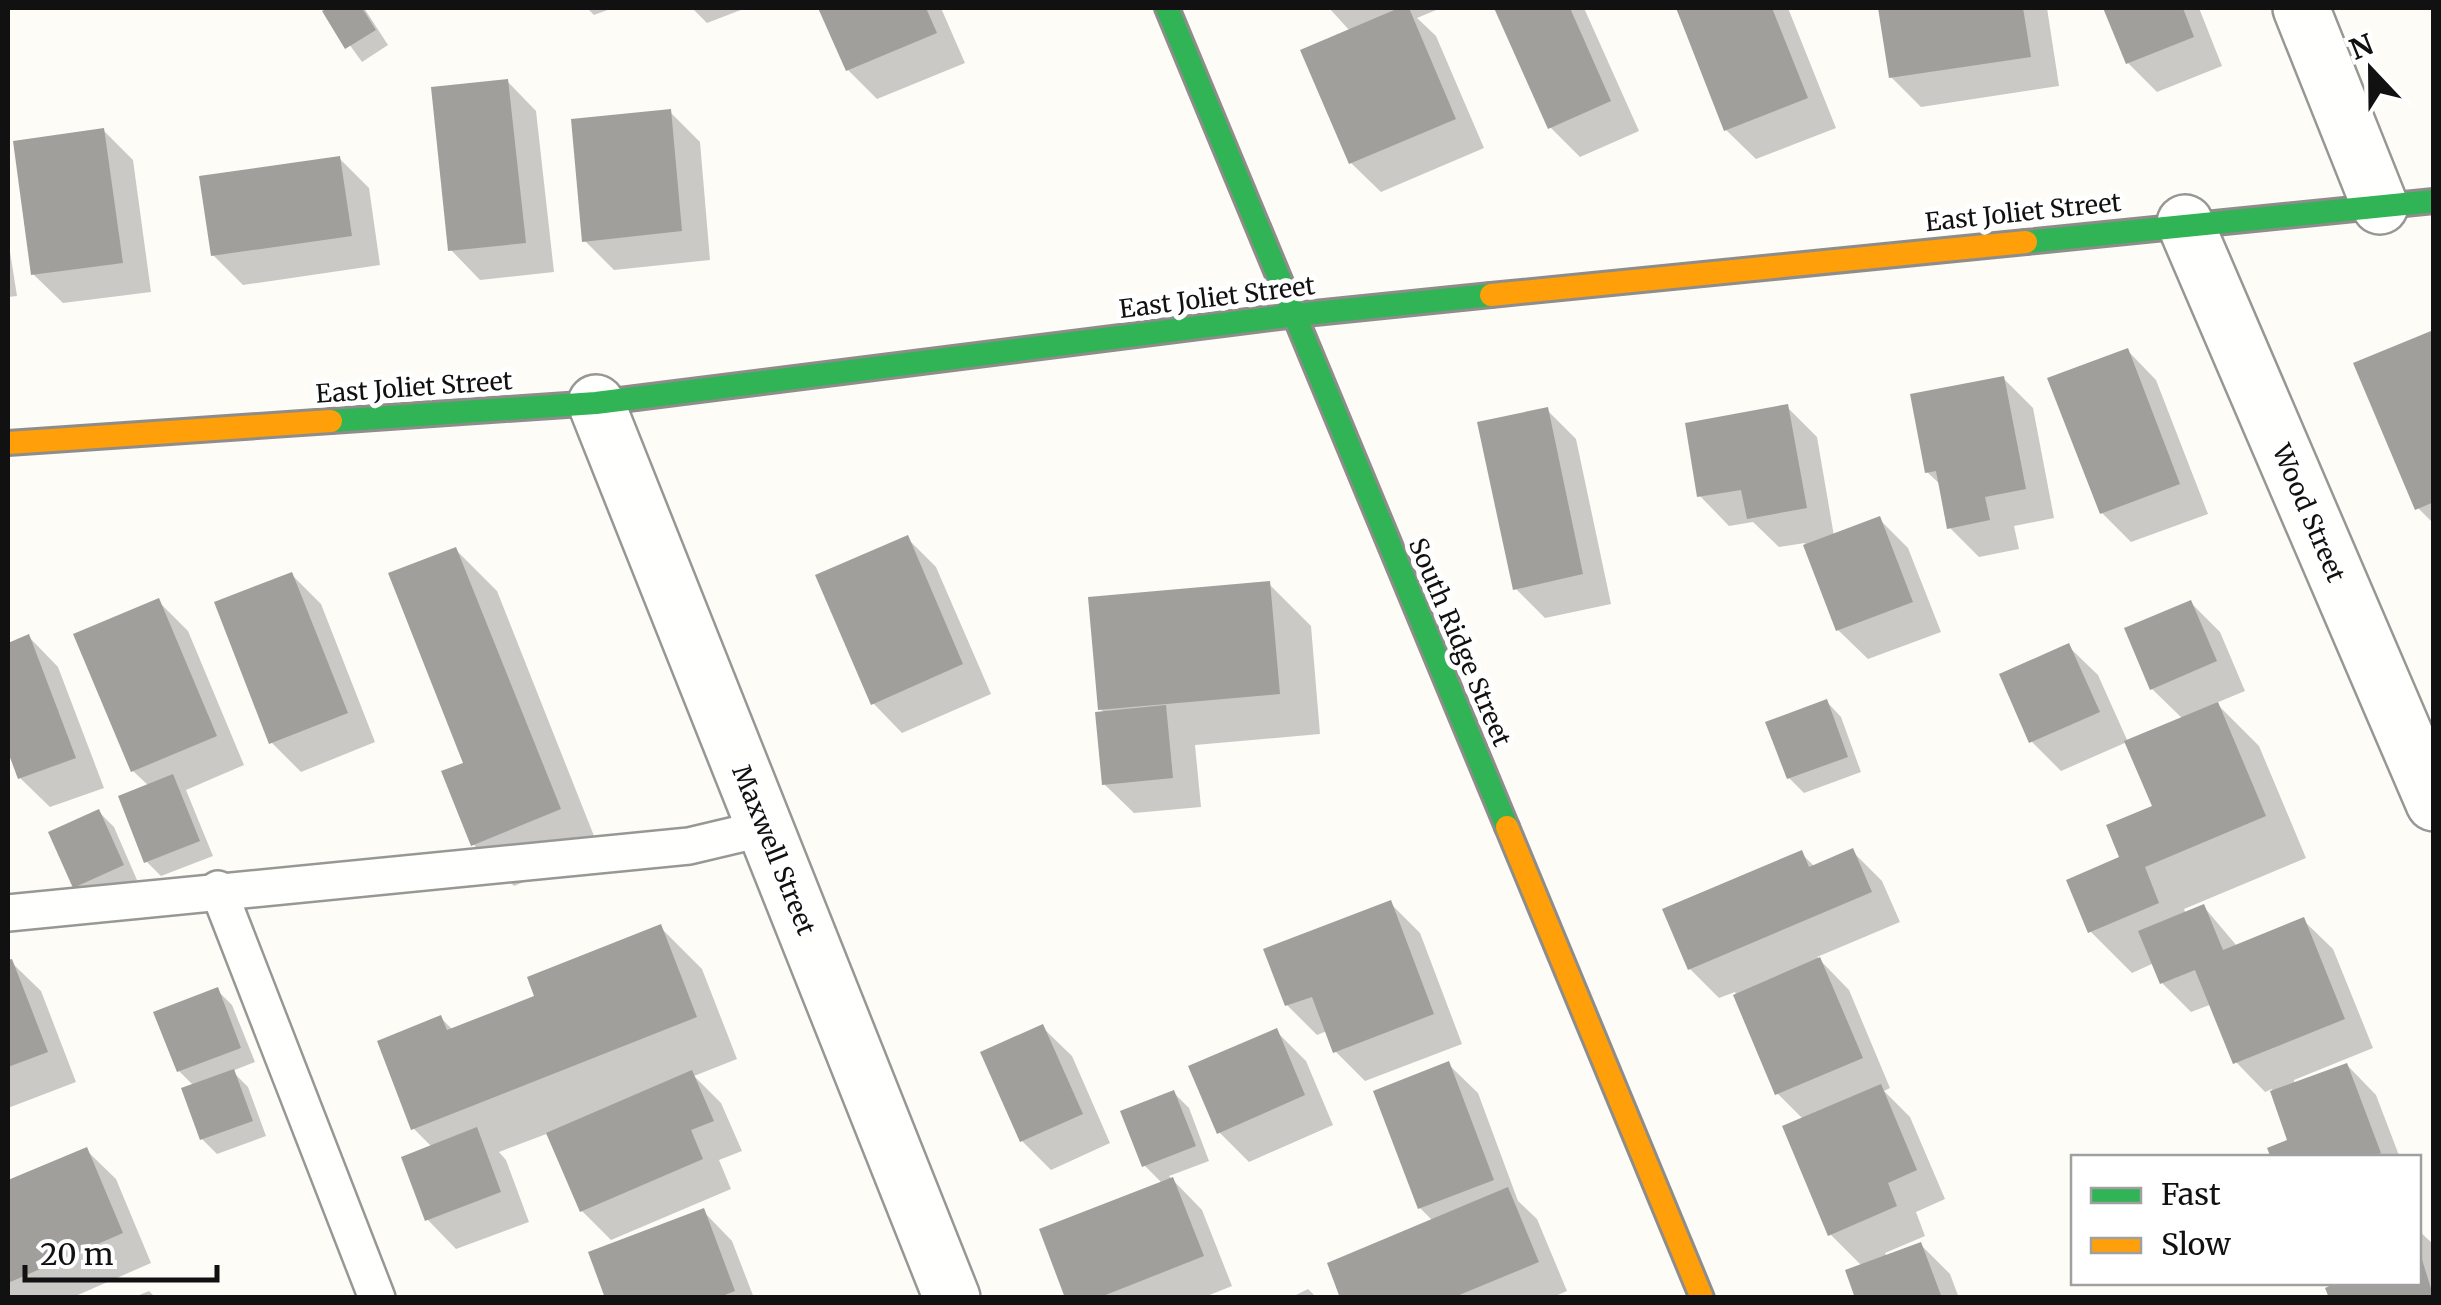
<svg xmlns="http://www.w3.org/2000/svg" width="2441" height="1305" font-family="Merriweather,serif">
	<rect width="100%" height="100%" fill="#fdfcf7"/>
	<g fill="#0003">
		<polygon points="333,8 364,8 388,45 362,62 326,12"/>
		<polygon points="587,8 613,8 594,15"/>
		<polygon points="692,8 746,8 707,23"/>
		<polygon points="821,8 941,8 965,63 877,99 848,70"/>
		<polygon points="1329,8 1441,8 1417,18 1436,36 1484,148 1381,192 1351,163 1350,31"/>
		<polygon points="1497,8 1584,8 1639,131 1580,157 1550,127"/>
		<polygon points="1678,8 1788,8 1836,128 1756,159 1726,130"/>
		<polygon points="1881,8 2047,8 2059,86 1921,107 1891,77"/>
		<polygon points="2106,8 2199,8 2222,66 2157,92 2128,63"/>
		<polygon points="507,81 536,111 554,272 480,280 451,250"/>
		<polygon points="670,112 700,142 710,260 614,270 585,241"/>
		<polygon points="104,131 133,160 151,292 63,303 33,274"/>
		<polygon points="339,158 369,188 380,265 243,285 213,255"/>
		<polygon points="8,239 17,296 8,297"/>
		<polygon points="2430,334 2434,337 2434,524 2418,508"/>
		<polygon points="2127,350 2156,380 2208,514 2131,542 2102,513"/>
		<polygon points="2003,378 2033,408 2054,518 2014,526 2019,549 1979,557 1949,527 1942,486 1927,472"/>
		<polygon points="1787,407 1817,437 1834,536 1879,519 1908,548 1941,632 1868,659 1838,630 1805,543 1779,547 1753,522 1729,526 1700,496"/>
		<polygon points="1547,410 1576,439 1611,604 1545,618 1516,589"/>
		<polygon points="907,538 936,567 991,694 902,733 873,703"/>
		<polygon points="456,550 497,591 600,851 514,886 473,844"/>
		<polygon points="292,575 321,604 375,742 301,772 272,743"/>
		<polygon points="1269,584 1311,626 1320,734 1195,745 1201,807 1134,813 1104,784 1105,713 1100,709"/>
		<polygon points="158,601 188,631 244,765 186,790 213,856 161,876 146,861 149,786 133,771"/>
		<polygon points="2191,603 2220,632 2245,691 2216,703 2259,746 2306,858 2184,909 2186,914 2204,907 2237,946 2303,920 2333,949 2373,1048 2294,1080 2295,1085 2347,1065 2376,1095 2400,1158 2274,1158 2291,1141 2272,1089 2265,1092 2236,1062 2212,1004 2191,1012 2162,983 2154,963 2132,973 2090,931 2122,858 2155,807 2127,742 2061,771 2031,741 2068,646 2098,675 2128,742 2183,719 2152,689"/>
		<polygon points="29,637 58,667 104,788 50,807 20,778 8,744 8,645"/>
		<polygon points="1827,702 1841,717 1861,772 1804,793 1789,778"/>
		<polygon points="99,812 114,827 137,880 90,901 75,886"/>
		<polygon points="1852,851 1882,881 1900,922 1817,957 1849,990 1890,1088 1884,1091 1910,1117 1945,1199 1916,1212 1925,1236 1885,1253 1887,1257 1920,1244 1950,1274 1959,1298 1858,1298 1862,1266 1830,1234 1804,1120 1777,1093 1735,992 1719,998 1690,969 1801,853 1815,867"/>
		<polygon points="1390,903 1420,933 1462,1044 1365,1081 1335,1051 1327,1031 1317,1035 1287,1005"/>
		<polygon points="660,927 702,969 737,1059 694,1076 721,1103 742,1151 719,1160 731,1189 611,1240 582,1211 549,1133 499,1152 506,1160 529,1222 456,1249 427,1219 432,1147 413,1128 441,1018 453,1030 537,997"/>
		<polygon points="11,962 41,991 76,1082 8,1108"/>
		<polygon points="217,990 232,1005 255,1062 232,1071 248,1087 266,1136 217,1154 202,1139 194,1086 179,1071"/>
		<polygon points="1042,1027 1072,1056 1110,1143 1051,1170 1022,1141"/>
		<polygon points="1276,1031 1306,1061 1333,1125 1249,1162 1219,1132"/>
		<polygon points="1448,1064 1478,1093 1518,1201 1537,1219 1567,1291 1551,1298 1343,1298 1433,1221 1420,1208"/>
		<polygon points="1174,1093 1189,1108 1209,1161 1169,1176 1202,1210 1232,1286 1202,1298 1068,1298 1163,1184 1144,1165"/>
		<polygon points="86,1150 116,1179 151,1263 71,1298 8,1298 8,1183"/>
		<polygon points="703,1211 732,1241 754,1298 608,1298"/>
		<polygon points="2418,1230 2433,1244 2434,1298 2418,1282"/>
		<polygon points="1308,1289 1317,1298 1290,1298"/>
		<polygon points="149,1291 156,1298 132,1298"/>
	</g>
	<g fill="#a19f9c">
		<polygon points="328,8 362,8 376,30 345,49 322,11"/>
		<polygon points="818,8 926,8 937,33 846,71"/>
		<polygon points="1399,8 1409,8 1456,119 1349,164 1300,50"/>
		<polygon points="1494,8 1570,8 1611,101 1548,129"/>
		<polygon points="1676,8 1772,8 1808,98 1724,131"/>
		<polygon points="1878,8 2023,8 2031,57 1889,78"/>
		<polygon points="2103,8 2183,8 2194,37 2126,64"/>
		<polygon points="508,79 526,243 448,251 431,87"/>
		<polygon points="671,109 682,231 582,242 571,119"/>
		<polygon points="104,128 123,263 31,275 13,141"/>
		<polygon points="340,156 352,236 211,256 199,176"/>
		<polygon points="2431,331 2434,502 2415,510 2353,363"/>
		<polygon points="2128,348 2180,484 2100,514 2047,378"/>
		<polygon points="2004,376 2026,489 1985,497 1990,520 1947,529 1936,471 1925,473 1910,394"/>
		<polygon points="1788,404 1807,508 1747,519 1741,490 1697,497 1685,423"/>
		<polygon points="1548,407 1583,574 1513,590 1477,422"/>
		<polygon points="1880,516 1913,602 1836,631 1803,545"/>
		<polygon points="908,535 963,664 871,705 815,575"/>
		<polygon points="456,547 561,809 471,846 441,771 463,763 388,573"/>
		<polygon points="292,572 348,713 269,744 214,602"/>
		<polygon points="1270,581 1280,694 1098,710 1088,597"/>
		<polygon points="159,598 217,736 131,772 73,634"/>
		<polygon points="2191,600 2217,661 2150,690 2124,628"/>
		<polygon points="29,634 76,758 18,779 8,752 8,643"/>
		<polygon points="2069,643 2100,712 2029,743 1999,674"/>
		<polygon points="1827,699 1848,757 1787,779 1765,722"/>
		<polygon points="2218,702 2266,816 2145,867 2159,903 2088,933 2066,880 2119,857 2106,825 2152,806 2124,741"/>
		<polygon points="1166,705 1173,778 1102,785 1095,712"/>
		<polygon points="173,774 200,841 144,863 118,796"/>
		<polygon points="99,809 124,865 73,888 48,832"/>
		<polygon points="1853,848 1872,892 1688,970 1662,909 1802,850 1809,867"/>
		<polygon points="1391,900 1434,1014 1333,1053 1312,997 1285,1006 1263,949"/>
		<polygon points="2204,904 2223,950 2304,917 2345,1019 2233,1064 2195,970 2160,984 2138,931"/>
		<polygon points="661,924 697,1017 411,1130 377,1041 441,1015 447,1030 534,996 527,977"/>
		<polygon points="1820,957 1863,1058 1775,1095 1733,995"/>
		<polygon points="12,959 48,1052 8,1067 8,960"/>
		<polygon points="218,987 241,1048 177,1072 153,1012"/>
		<polygon points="1043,1024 1083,1114 1020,1142 980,1052"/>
		<polygon points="1277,1028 1305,1095 1217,1134 1188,1066"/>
		<polygon points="1449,1061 1494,1180 1418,1209 1373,1091"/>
		<polygon points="2347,1063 2381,1153 2370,1158 2271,1158 2267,1148 2287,1140 2270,1091"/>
		<polygon points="234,1069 253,1121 200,1140 181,1088"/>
		<polygon points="692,1070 714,1121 691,1130 703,1159 580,1212 546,1133"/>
		<polygon points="1881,1084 1917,1170 1888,1183 1897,1206 1828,1236 1782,1126"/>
		<polygon points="1174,1090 1196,1146 1142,1167 1120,1111"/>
		<polygon points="477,1127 501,1192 425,1221 401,1157"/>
		<polygon points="87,1147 123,1233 8,1283 8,1180"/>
		<polygon points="1173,1177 1204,1256 1098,1298 1065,1298 1039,1229"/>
		<polygon points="1508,1187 1539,1262 1452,1298 1340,1298 1327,1263"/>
		<polygon points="704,1208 735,1291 717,1298 605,1298 588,1252"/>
		<polygon points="1921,1242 1942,1298 1855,1298 1845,1270"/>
		<polygon points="2419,1250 2434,1298 2329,1298 2325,1288 2338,1282 2418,1282"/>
	</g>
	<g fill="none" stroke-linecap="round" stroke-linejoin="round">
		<g stroke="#979795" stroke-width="40">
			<g id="lane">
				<polyline points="218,889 377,1298"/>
				<polyline points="8,913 689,846 765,828"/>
			</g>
		</g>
		<g stroke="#979795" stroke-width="60">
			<g id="street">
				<polyline points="2301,8 2380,206"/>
				<polyline points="2185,223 2434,803"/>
				<polyline points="596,403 952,1298"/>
			</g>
		</g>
		<g stroke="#8e8d8b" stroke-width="28">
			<g id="fast">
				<polyline points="1167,8 1507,827"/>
				<polyline points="2026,242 2434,201"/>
				<polyline points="331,421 596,403 1295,315 1491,295"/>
			</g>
		</g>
		<g stroke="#8e8d8b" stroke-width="28">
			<g id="slow">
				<polyline points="1491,295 2026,242"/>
				<polyline points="8,443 331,421"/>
				<polyline points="1507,827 1702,1298"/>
			</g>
		</g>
		<use href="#lane" stroke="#fffffe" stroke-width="35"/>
		<use href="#street" stroke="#fffffe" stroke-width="55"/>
		<use href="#fast" stroke="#30b455" stroke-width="22"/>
		<use href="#slow" stroke="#ff9f0a" stroke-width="22"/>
	</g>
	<g text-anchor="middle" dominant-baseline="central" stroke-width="10" stroke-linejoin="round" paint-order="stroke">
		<g font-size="25" fill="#111" stroke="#fff">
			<text transform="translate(2023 212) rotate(-6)">East Joliet Street</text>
			<text transform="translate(1217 297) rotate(-7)">East Joliet Street</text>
			<text transform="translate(414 387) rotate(-4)">East Joliet Street</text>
			<text transform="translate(2309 513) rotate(67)">Wood Street</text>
			<text transform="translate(1460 642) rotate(67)">South Ridge Street</text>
			<text transform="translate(774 850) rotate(68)">Maxwell Street</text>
		</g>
	</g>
	<rect width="2441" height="1305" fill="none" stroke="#111111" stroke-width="20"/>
	<rect x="2071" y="1155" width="350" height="130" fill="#ffffff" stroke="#a0a0a0" stroke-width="2.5"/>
	<rect x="2091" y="1188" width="50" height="15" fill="#30b455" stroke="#a0a0a0" stroke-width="2.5"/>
	<text x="2161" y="1205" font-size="30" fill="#111111">Fast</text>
	<rect x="2091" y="1238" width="50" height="15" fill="#ff9f0a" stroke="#a0a0a0" stroke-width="2.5"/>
	<text x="2161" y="1255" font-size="30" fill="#111111">Slow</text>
	<g transform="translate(2371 70) rotate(338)" stroke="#ffffff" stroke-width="8" paint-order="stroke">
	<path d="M0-8L18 38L0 25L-18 38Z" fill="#111111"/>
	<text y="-15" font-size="28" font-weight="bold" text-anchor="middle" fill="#111111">N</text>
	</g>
	<path d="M25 1265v15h192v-15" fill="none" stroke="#111111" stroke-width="5"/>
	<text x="40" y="1265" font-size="30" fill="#111111" stroke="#ffffff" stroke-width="8" paint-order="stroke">20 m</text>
</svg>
